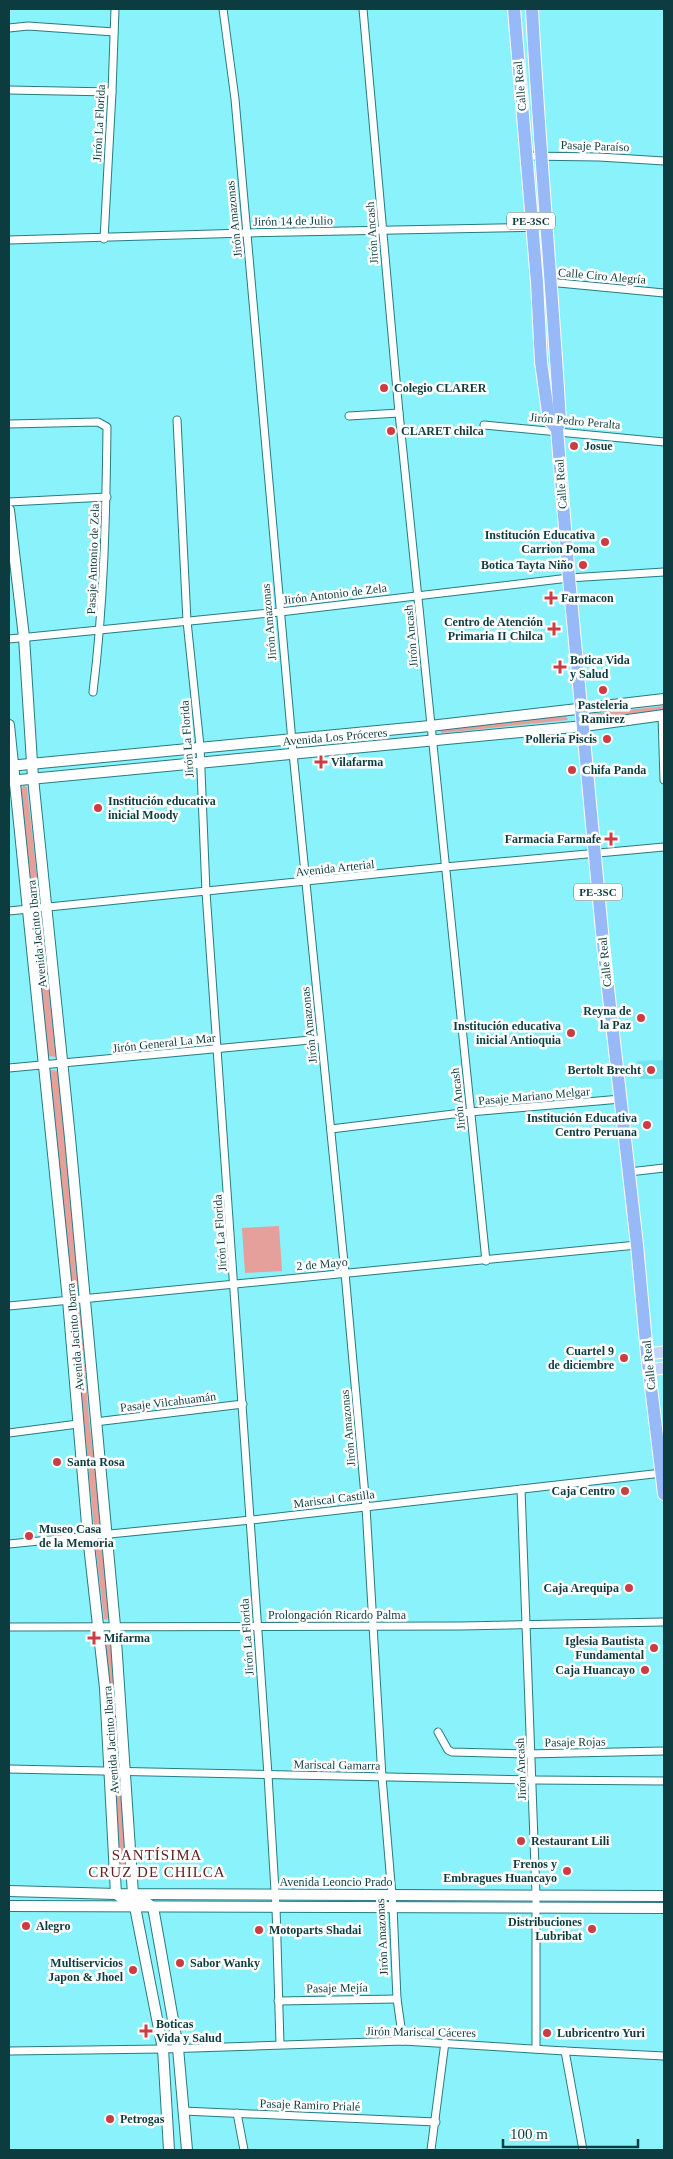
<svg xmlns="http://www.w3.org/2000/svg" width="673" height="2159" font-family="'Times New Roman',serif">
	<rect width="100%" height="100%" fill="#89f2fb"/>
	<polygon fill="#71e5ef" points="664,1060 664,1079 640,1079 637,1061"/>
	<g fill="#e5a09c">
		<polygon points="664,706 664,710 594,718 592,714"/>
		<polygon points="566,716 568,720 442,733 438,729"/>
		<polygon points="23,786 27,787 38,885 31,885 21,790"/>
		<polygon points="34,916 41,918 56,1057 47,1056"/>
		<polygon points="50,1070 58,1071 79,1291 70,1290"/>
		<polygon points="279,1226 282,1271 245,1273 242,1228"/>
		<polygon points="73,1307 80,1310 89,1419 102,1524 94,1527"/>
		<polygon points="100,1542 107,1574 112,1620 104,1619 95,1543"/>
		<polygon points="111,1633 121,1751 114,1762 104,1634"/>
		<polygon points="123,1781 127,1877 120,1878 115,1782"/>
	</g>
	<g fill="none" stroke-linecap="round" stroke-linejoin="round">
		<g stroke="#277b81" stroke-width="9">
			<g id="street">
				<polyline points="223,9 235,99 293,753 345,1273 366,1507 382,1777 393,1907 397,1999 403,2041"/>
				<polyline points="363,9 399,413 486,1261"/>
				<polyline points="9,28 28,26 114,32"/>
				<polyline points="9,90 112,92"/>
				<polyline points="526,156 599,157 664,161"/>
				<polyline points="104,239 112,92 115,9"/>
				<polyline points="9,240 247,233 548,227"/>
				<polyline points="548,282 664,293"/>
				<polyline points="349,416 399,413"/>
				<polyline points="177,420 187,621 200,746 206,892 268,1775 276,1907 280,2044"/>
				<path d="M9,424L98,422L107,427C106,516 104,604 93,692"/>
				<polyline points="484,425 664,442"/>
				<polyline points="9,502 107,497"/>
				<polyline points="9,639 280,612 569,578 664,572"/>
				<polyline points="662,715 664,780"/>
				<polyline points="9,911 445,867 664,847"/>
				<polyline points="9,1068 321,1039"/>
				<polyline points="331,1129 470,1112 621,1099"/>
				<polyline points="629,1172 664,1168"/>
				<polyline points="9,1306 637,1245"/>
				<polyline points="95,1422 243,1404"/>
				<polyline points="9,1433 78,1424"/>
				<polyline points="521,1489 536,1895 536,2049"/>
				<polyline points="9,1544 251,1520 662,1473"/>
				<polyline points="9,1627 461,1626 664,1622"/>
				<polyline points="438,1732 448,1750 452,1752 526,1754 664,1751"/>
				<polyline points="9,1769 533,1780 664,1781"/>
				<polyline points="278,2001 397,1999"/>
				<polyline points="9,2051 163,2049 403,2041 565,2051 664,2056"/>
				<polyline points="565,2051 583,2150"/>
				<polyline points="183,2111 436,2122"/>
				<polyline points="237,2113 244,2150"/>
				<polyline points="431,2150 445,2042"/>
			</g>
		</g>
		<g stroke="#277b81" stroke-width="12">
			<g id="secondary">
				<polyline points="9,510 24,637 33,778 70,1138 115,1626 133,1894 153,1907 178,2048 187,2150"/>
				<polyline points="9,725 68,1300 88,1536 105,1688 116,1894 135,1907 163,2049 169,2150"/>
				<polyline points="9,766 430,726 664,699"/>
				<polyline points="9,781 584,726 664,715"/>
				<polyline points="9,1891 116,1894 664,1896"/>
				<polyline points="9,1906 664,1908"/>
			</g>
		</g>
		<g stroke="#fff" stroke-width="13">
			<g id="primary">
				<polyline points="647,1354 664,1352"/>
				<polyline points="649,1370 664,1368"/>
			</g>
		</g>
		<g stroke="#fff" stroke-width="14">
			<g id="highway">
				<polyline points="514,9 537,282 541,362 549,420 557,429"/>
				<path d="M532,9C539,146 552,284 560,421L557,429L569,578L604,953L637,1245L647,1354L664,1494"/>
			</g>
		</g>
		<use href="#street" stroke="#fff" stroke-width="7"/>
		<use href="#secondary" stroke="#fff" stroke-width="10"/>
		<use href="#primary" stroke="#c1d5fb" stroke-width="11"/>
		<use href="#highway" stroke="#98b9f8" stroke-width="12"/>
	</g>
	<g fill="#cc3c42" stroke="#fff" stroke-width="2">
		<circle cx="384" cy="388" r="5"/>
		<circle cx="391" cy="431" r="5"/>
		<circle cx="574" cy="446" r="5"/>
		<circle cx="605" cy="542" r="5"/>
		<circle cx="583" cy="565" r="5"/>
		<path d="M548.5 590.5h5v5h5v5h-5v5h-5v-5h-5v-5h5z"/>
		<path d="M551.5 621.5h5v5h5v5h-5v5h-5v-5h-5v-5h5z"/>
		<path d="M557.5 659.5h5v5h5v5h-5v5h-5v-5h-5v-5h5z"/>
		<circle cx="603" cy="690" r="5"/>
		<circle cx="607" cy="739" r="5"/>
		<path d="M318.5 754.5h5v5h5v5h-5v5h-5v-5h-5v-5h5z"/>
		<circle cx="572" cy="770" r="5"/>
		<circle cx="98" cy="808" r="5"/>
		<path d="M608.5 831.5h5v5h5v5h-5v5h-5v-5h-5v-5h5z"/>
		<circle cx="641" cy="1018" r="5"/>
		<circle cx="571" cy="1033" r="5"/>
		<circle cx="651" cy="1070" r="5"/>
		<circle cx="647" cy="1125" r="5"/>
		<circle cx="624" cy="1358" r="5"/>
		<circle cx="57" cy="1462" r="5"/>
		<circle cx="625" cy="1491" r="5"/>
		<circle cx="29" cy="1536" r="5"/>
		<circle cx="629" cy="1588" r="5"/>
		<path d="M91.5 1630.5h5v5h5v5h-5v5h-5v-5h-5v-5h5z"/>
		<circle cx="654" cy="1648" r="5"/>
		<circle cx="645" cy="1670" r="5"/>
		<circle cx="521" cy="1841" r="5"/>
		<circle cx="567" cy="1871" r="5"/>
		<circle cx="26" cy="1926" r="5"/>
		<circle cx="592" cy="1929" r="5"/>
		<circle cx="259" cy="1930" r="5"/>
		<circle cx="180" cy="1963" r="5"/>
		<circle cx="133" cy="1970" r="5"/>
		<path d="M143.5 2023.5h5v5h5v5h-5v5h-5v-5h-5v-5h5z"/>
		<circle cx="547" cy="2033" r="5"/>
		<circle cx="110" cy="2119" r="5"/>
	</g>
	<g text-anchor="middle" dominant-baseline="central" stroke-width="5" stroke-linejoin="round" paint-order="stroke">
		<g fill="#fff" stroke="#557679" stroke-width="1">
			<rect x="507" y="212.5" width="48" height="17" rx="4"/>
			<rect x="574" y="883.5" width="48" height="17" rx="4"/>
		</g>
		<g font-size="11" font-weight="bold" fill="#0c3c3f">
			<text x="531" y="221">PE-3SC</text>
			<text x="598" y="892">PE-3SC</text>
		</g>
		<g font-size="12" fill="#0c3c3f" stroke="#fff">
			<text transform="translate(520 86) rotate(-95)">Calle Real</text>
			<text transform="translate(99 123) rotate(-87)">Jirón La Florida</text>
			<text transform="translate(595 146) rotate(2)">Pasaje Paraíso</text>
			<text transform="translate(234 219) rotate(-96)">Jirón Amazonas</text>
			<text transform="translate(293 221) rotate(-1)">Jirón 14 de Julio</text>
			<text transform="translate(372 233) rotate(-94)">Jirón Ancash</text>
			<text transform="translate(602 276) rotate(5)">Calle Ciro Alegría</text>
			<text transform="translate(575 421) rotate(5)">Jirón Pedro Peralta</text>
			<text transform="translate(561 484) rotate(-94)">Calle Real</text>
			<text transform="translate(93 559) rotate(-88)">Pasaje Antonio de Zela</text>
			<text transform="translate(335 594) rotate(-7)">Jirón Antonio de Zela</text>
			<text transform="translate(269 622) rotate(-95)">Jirón Amazonas</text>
			<text transform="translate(411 636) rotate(-95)">Jirón Ancash</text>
			<text transform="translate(335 737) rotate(-5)">Avenida Los Próceres</text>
			<text transform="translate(187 739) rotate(-94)">Jirón La Florida</text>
			<text transform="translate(335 868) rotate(-6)">Avenida Arterial</text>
			<text transform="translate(37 934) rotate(-96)">Avenida Jacinto Ibarra</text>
			<text transform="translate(605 962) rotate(-96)">Calle Real</text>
			<text transform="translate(309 1025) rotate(-96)">Jirón Amazonas</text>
			<text transform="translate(164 1043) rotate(-6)">Jirón General La Mar</text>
			<text transform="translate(534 1096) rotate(-5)">Pasaje Mariano Melgar</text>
			<text transform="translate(458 1099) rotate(-96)">Jirón Ancash</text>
			<text transform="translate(220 1233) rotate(-94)">Jirón La Florida</text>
			<text transform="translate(322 1264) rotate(-5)">2 de Mayo</text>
			<text transform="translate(75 1337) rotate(-95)">Avenida Jacinto Ibarra</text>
			<text transform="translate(649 1365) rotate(-96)">Calle Real</text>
			<text transform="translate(168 1402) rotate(-7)">Pasaje Vilcahuamán</text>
			<text transform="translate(348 1428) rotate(-95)">Jirón Amazonas</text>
			<text transform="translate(334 1499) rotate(-7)">Mariscal Castilla</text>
			<text x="337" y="1615">Prolongación Ricardo Palma</text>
			<text transform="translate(247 1637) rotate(-94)">Jirón La Florida</text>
			<text transform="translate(111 1740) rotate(-94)">Avenida Jacinto Ibarra</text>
			<text transform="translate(575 1742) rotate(-1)">Pasaje Rojas</text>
			<text transform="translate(337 1765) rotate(1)">Mariscal Gamarra</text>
			<text transform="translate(521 1769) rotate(-92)">Jirón Ancash</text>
			<text x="336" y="1882">Avenida Leoncio Prado</text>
			<text transform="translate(382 1937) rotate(-93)">Jirón Amazonas</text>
			<text transform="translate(337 1988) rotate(-1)">Pasaje Mejía</text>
			<text transform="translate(421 2032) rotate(1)">Jirón Mariscal Cáceres</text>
			<text transform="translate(310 2105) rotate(2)">Pasaje Ramiro Prialé</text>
		</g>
		<g font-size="12" font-weight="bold" fill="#0c3c3f" stroke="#fff" text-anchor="start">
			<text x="394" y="388">Colegio CLARER</text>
			<text x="401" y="431">CLARET chilca</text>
			<text x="584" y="446">Josue</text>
			<text x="595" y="535" text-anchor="end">Institución Educativa<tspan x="595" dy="14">Carrion Poma</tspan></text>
			<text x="573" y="565" text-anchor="end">Botica Tayta Niño</text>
			<text x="561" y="598">Farmacon</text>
			<text x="543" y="622" text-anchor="end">Centro de Atención<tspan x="543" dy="14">Primaria II Chilca</tspan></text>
			<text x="570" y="660">Botica Vida<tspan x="570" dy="14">y Salud</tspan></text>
			<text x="603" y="705" text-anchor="middle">Pasteleria<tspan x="603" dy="14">Ramirez</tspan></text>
			<text x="597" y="739" text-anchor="end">Polleria Piscis</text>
			<text x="331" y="762">Vilafarma</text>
			<text x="582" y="770">Chifa Panda</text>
			<text x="108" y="801">Institución educativa<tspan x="108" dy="14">inicial Moody</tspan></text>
			<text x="601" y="839" text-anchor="end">Farmacia Farmafe</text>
			<text x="631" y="1011" text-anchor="end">Reyna de<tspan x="631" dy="14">la Paz</tspan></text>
			<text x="561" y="1026" text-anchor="end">Institución educativa<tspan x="561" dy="14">inicial Antioquia</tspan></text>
			<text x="641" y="1070" text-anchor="end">Bertolt Brecht</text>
			<text x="637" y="1118" text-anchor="end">Institución Educativa<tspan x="637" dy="14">Centro Peruana</tspan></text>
			<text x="614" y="1351" text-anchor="end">Cuartel 9<tspan x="614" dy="14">de diciembre</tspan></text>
			<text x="67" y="1462">Santa Rosa</text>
			<text x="615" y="1491" text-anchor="end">Caja Centro</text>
			<text x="39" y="1529">Museo Casa<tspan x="39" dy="14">de la Memoria</tspan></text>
			<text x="619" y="1588" text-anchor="end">Caja Arequipa</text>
			<text x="104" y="1638">Mifarma</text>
			<text x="644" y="1641" text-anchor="end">Iglesia Bautista<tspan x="644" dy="14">Fundamental</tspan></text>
			<text x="635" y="1670" text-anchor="end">Caja Huancayo</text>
			<text x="531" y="1841">Restaurant Lili</text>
			<text x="557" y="1864" text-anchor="end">Frenos y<tspan x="557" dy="14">Embragues Huancayo</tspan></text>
			<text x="582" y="1922" text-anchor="end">Distribuciones<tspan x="582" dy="14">Lubribat</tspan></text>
			<text x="36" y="1926">Alegro</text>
			<text x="269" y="1930">Motoparts Shadai</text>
			<text x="123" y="1963" text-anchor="end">Multiservicios<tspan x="123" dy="14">Japon &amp; Jhoel</tspan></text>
			<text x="190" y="1963">Sabor Wanky</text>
			<text x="156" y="2024">Boticas<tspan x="156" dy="14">Vida y Salud</tspan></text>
			<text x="557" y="2033">Lubricentro Yuri</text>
			<text x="120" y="2119">Petrogas</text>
		</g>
		<g font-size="15" letter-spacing="1" fill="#662122" stroke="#fff">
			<text x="157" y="1855">SANTÍSIMA<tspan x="157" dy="17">CRUZ DE CHILCA</tspan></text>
		</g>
	</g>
	<rect width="673" height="2159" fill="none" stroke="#0c3c3f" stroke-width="20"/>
	<path d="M503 2139v8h135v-8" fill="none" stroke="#0c3c3f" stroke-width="2.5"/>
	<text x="510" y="2139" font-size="15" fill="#0c3c3f" stroke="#ffffff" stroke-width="4" paint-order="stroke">100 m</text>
</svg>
